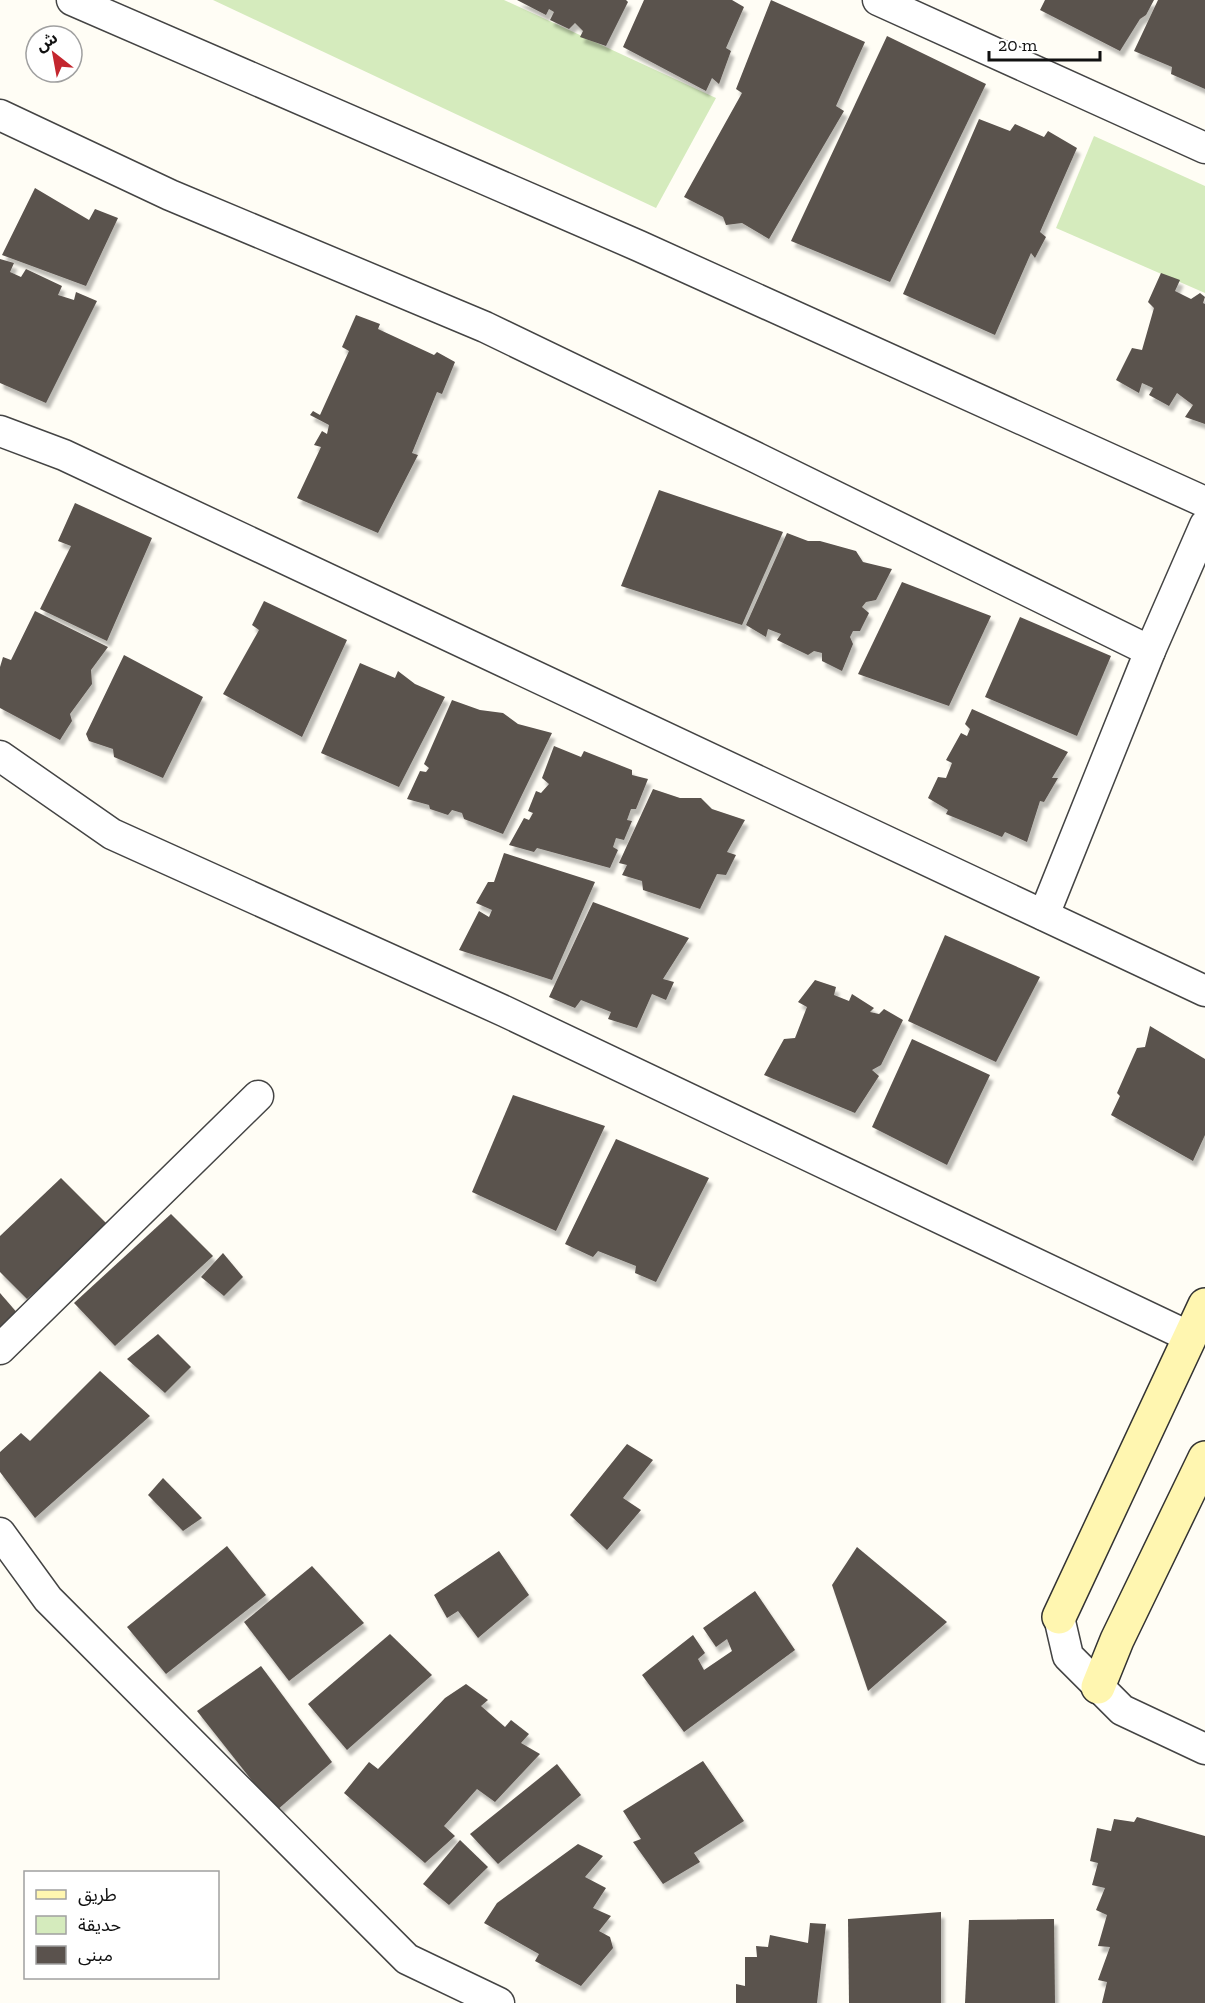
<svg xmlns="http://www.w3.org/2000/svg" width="1205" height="2003" font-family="'Zilla Slab','Noto Sans Arabic',serif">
	<defs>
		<filter id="shadow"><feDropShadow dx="3.5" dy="6" stdDeviation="1.5" flood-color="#0004"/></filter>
	</defs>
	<rect width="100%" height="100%" fill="#fffdf5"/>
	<g fill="#d5ebbd">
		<polygon points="213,0 504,0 716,98 656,208"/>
		<polygon points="1094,136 1205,186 1205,293 1056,228"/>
	</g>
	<g fill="#5a524d" filter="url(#shadow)">
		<polygon points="517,0 626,0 628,2 606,46 580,37 583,31 575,23 569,29 550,20 554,12 549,9 546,15"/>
		<polygon points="644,0 732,0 744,7 726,48 731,51 719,84 712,78 706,91 623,47"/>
		<polygon points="771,0 865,42 836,106 844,111 769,239 742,223 726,225 723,217 684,197 742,93 736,89"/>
		<polygon points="1045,0 1154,0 1146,15 1140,19 1120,51 1040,10"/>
		<polygon points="1158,0 1205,0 1205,89 1171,74 1172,67 1134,51"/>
		<polygon points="887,36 986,84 890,282 791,241"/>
		<polygon points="979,119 1010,131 1015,124 1044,137 1048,131 1077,148 1040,232 1046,237 1035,258 1031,253 995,335 903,294"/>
		<polygon points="35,188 89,220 95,209 118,218 86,286 2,255"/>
		<polygon points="0,259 14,263 10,272 21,277 26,269 62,286 58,295 74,300 76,292 97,301 46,403 0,383"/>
		<polygon points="1161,273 1180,280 1175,291 1191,299 1200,293 1205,297 1203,303 1205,304 1205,424 1185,417 1193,405 1177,393 1169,406 1149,395 1153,388 1142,383 1139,393 1116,380 1132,348 1142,350 1154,308 1148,302"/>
		<polygon points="356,315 380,324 378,329 434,355 437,352 455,362 442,394 437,392 412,453 418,455 378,533 297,498 321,447 314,445 322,431 327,434 329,425 310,415 313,411 320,415 349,351 342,347"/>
		<polygon points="659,490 783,532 742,625 621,586"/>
		<polygon points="75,503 152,538 107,641 40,609 71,546 58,541"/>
		<polygon points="787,533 808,541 820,541 856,551 863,562 892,569 876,600 866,602 862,607 869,613 860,631 853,631 850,637 853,644 842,671 822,661 822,653 814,651 808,655 777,640 781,634 768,629 766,637 746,625"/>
		<polygon points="902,582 991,616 949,706 858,674"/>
		<polygon points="264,601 347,640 302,737 223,694 259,630 252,625"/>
		<polygon points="35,611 108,647 91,670 92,684 70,714 72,721 60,740 0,708 0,667 3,657 11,660"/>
		<polygon points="1020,617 1111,656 1077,736 985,697"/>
		<polygon points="124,655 203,697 163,778 114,757 113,749 89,741 86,734"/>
		<polygon points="360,663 395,678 398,671 415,684 445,697 399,787 321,753"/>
		<polygon points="452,700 480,710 503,713 518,724 552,733 503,834 464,819 462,813 452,810 448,815 430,809 429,805 407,799 420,771 426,772 429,768 424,764"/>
		<polygon points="972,709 1068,752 1052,778 1058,778 1044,802 1040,801 1027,842 1005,832 1002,837 946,814 948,810 928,798 938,777 946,778 952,763 946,760 961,733 967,736 970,729 965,724"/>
		<polygon points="554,746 581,757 584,751 632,770 632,775 648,779 636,809 631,809 627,820 632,821 624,840 616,838 613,847 618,850 610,868 537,848 534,852 509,845 524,818 529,820 533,813 528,811 536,791 541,793 549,784 542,778"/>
		<polygon points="653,789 680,798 701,798 712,809 745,820 727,852 736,855 726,875 717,874 700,909 643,890 642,881 622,875 627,865 619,863"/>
		<polygon points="504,853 595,882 552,980 459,950 479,911 489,917 492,910 476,903 488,882 494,882"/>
		<polygon points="593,902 689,938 663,979 674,982 666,1000 652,994 637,1028 608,1019 611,1012 581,1000 575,1008 549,997"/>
		<polygon points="945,935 1040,977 996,1062 908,1021"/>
		<polygon points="815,980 836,987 834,995 849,1001 852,994 874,1008 870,1012 879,1014 884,1009 903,1020 881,1065 872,1070 879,1076 855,1113 764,1075 784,1039 795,1038 807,1007 798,1002"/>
		<polygon points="1150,1026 1205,1059 1205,1135 1193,1161 1111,1115 1120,1096 1117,1093 1137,1048 1145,1047"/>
		<polygon points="912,1039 990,1075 947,1165 872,1127"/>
		<polygon points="513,1095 605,1126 556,1231 472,1192"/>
		<polygon points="616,1139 709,1178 656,1282 635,1273 636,1266 598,1251 593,1257 565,1244"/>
		<polygon points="61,1178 109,1226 27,1299 0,1272 0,1236"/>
		<polygon points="171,1214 213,1256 115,1346 74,1303"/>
		<polygon points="223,1253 243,1277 224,1296 201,1277"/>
		<polygon points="0,1293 19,1315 0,1333"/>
		<polygon points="158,1334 191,1367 165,1393 127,1359"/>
		<polygon points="100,1371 150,1416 35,1518 0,1472 0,1452 21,1433 30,1441"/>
		<polygon points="627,1444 653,1460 623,1498 641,1510 607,1550 570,1515"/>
		<polygon points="163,1478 202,1518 183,1531 148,1495"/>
		<polygon points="227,1546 266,1595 166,1674 127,1627"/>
		<polygon points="857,1547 947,1622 868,1691 832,1585"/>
		<polygon points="499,1551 529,1595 478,1638 458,1611 447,1618 434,1595"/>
		<polygon points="312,1566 364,1623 289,1681 244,1622"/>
		<polygon points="755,1591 795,1650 684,1732 642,1675 693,1635 705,1653 698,1659 704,1670 732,1651 727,1639 716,1647 703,1628"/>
		<polygon points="390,1634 432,1675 347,1750 308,1704"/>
		<polygon points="261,1666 332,1762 276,1811 197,1711"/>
		<polygon points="466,1684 488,1700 481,1706 505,1727 511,1720 529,1734 521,1743 540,1754 495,1802 477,1789 444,1826 455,1836 425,1863 344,1793 369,1762 378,1769 445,1698"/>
		<polygon points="703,1761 744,1821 694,1853 700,1862 663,1884 633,1842 641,1839 623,1811"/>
		<polygon points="557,1764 581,1795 498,1864 470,1834"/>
		<polygon points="1137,1817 1205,1836 1205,2003 1102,2003 1107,1982 1098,1980 1110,1947 1098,1946 1107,1915 1096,1910 1105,1888 1092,1885 1098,1863 1090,1861 1097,1828 1111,1831 1114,1819 1134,1822"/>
		<polygon points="460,1840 488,1867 449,1905 423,1884"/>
		<polygon points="578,1844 603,1856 585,1877 606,1888 593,1908 611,1916 599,1931 610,1937 613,1948 581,1986 535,1961 539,1954 484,1923 497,1903"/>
		<polygon points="941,1912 941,2003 849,2003 848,1919"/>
		<polygon points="1054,1919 1055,2003 965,2003 969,1920"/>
		<polygon points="810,1923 826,1924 817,2003 736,2003 736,1984 745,1986 745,1957 757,1957 756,1946 768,1947 770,1935 808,1943"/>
	</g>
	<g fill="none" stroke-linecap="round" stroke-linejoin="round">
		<g stroke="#444" stroke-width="33">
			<g id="street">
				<polyline points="72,0 639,246 1205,502"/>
				<polyline points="878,0 1205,148"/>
				<polyline points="0,115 170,195 485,327 757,458 1150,651"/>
				<polyline points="0,431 64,455 1205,991"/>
				<polyline points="0,756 112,834 504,1011 1190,1337"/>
				<polyline points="1044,915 1150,651 1205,525"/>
				<polyline points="0,1349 258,1096"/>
				<polyline points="0,1533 48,1599 407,1959 499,2003"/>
				<polyline points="1059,1617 1068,1656 1122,1710 1205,1749"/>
			</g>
		</g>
		<g stroke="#333" stroke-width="36">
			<g id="secondary">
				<polyline points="1059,1617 1205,1305"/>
				<polyline points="1098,1687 1117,1640 1205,1458"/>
			</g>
		</g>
		<use href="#street" stroke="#fff" stroke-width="30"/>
		<use href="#secondary" stroke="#fff6b0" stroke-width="33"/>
	</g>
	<rect x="24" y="1871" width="195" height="108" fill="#ffffff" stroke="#a0a0a0" stroke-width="1.5"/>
	<rect x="36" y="1890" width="30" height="9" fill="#fff6b0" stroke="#a0a0a0" stroke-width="1.5"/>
	<text x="78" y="1901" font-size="18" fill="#111111">طريق</text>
	<rect x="36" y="1916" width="30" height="18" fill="#d5ebbd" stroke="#a0a0a0" stroke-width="1.5"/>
	<text x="78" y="1931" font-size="18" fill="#111111">حديقة</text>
	<rect x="36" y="1946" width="30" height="18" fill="#5a524d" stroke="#a0a0a0" stroke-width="1.5"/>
	<text x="78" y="1961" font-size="18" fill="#111111">مبنى</text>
	<g transform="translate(54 54) rotate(329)"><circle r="28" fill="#ffffff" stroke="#a0a0a0" stroke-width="1.5"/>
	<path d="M0-4.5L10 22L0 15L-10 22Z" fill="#c4262e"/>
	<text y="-9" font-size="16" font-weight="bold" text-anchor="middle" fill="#111111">ش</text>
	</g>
	<path d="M989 51v9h111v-9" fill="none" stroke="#111111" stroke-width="3"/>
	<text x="998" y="51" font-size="18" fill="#111111" stroke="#ffffff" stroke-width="4.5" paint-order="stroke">20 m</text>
</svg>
